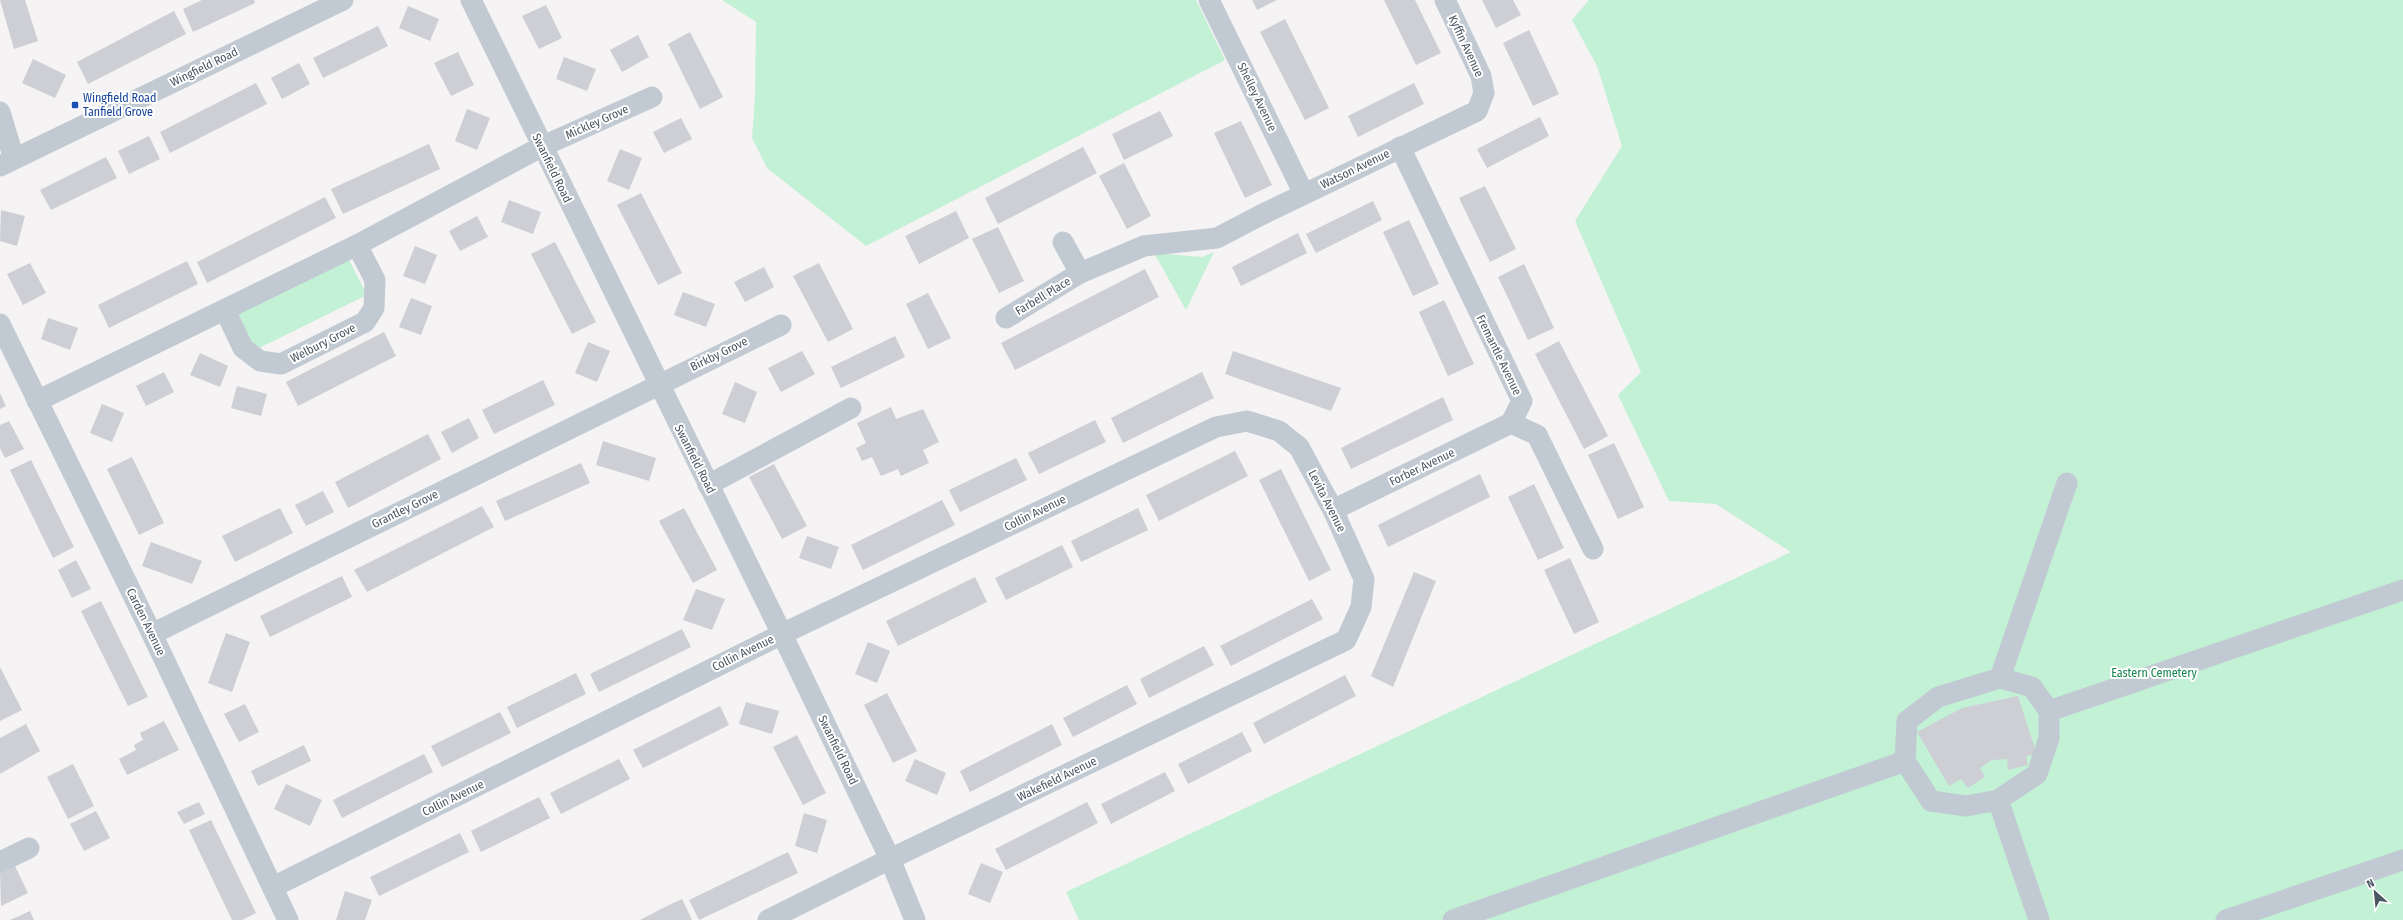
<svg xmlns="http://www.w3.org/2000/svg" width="2403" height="920" font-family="'Fira Sans Condensed',sans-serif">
	<rect width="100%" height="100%" fill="#f5f3f3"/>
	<g fill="#c3f1d5">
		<polygon points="722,0 1196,0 1225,60 866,246 767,168 752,138 755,97 756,22"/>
		<polygon points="1589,0 2403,0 2403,920 1079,920 1066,892 1791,552 1716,504 1669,501 1618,395 1641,372 1575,221 1622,146 1597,66 1572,20"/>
		<polygon points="1214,252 1186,310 1154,253 1202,257"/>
		<polygon points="347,256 367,295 255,350 236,311"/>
	</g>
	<g fill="#cdcfd5">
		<polygon points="0,0 25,0 38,41 14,49"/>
		<polygon points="202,0 254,0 255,3 193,32 183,9"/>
		<polygon points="1252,0 1277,0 1257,10"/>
		<polygon points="1384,0 1415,0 1441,53 1416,65"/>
		<polygon points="1482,0 1513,0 1521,15 1496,28"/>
		<polygon points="546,5 562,38 539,49 522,16"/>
		<polygon points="408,6 439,19 430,41 399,28"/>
		<polygon points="174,11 186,34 88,84 77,62"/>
		<polygon points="1285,19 1329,108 1305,120 1260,32"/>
		<polygon points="378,26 388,46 323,78 313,58"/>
		<polygon points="1529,30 1559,94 1533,106 1503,43"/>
		<polygon points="690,32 723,97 700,109 668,44"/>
		<polygon points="638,35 649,57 622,72 610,50"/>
		<polygon points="458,52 474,85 451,96 434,63"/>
		<polygon points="564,57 596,69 587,91 556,79"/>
		<polygon points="33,59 66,75 55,98 22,83"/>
		<polygon points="299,63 310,84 282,99 271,78"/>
		<polygon points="256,83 267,104 170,153 160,132"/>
		<polygon points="1414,83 1424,104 1358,137 1348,116"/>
		<polygon points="467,109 490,118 477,150 455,141"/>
		<polygon points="1160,111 1173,136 1124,160 1112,134"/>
		<polygon points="1540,117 1549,136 1487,168 1477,149"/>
		<polygon points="681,118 692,139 664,153 653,132"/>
		<polygon points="1241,121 1272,185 1245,198 1214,133"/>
		<polygon points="149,136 160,159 129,174 118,151"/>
		<polygon points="429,144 440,169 343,214 331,189"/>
		<polygon points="1083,147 1097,173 998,224 985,198"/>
		<polygon points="620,149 642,158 629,190 607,181"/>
		<polygon points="106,157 117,178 51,210 40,190"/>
		<polygon points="1124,163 1151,216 1127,229 1099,176"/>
		<polygon points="1485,186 1516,249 1490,262 1459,198"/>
		<polygon points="641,193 682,273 658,285 617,205"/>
		<polygon points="325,197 336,218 207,283 197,262"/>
		<polygon points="509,200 541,212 533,234 501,222"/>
		<polygon points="1373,201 1382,220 1316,253 1306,234"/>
		<polygon points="1,210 25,216 17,246 0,241"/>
		<polygon points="956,211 969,238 919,264 905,236"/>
		<polygon points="477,216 488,237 460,251 449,231"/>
		<polygon points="1409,220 1439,284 1413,296 1383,232"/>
		<polygon points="998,227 1024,281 999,293 972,239"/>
		<polygon points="1298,233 1307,253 1241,286 1232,267"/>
		<polygon points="555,242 596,322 572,334 531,254"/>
		<polygon points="415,246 437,255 425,284 403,276"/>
		<polygon points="187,261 198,284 109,328 98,305"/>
		<polygon points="30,263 46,293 23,305 7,274"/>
		<polygon points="819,263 853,329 828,342 793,276"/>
		<polygon points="1524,264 1554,328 1528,340 1498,277"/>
		<polygon points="764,267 774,287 745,302 734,282"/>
		<polygon points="1145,269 1159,297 1015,370 1001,343"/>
		<polygon points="683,292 715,304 706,327 674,315"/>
		<polygon points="928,293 951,338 928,349 906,304"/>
		<polygon points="411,298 432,306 421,335 399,327"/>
		<polygon points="1444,300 1474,364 1448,376 1419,312"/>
		<polygon points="48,318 78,328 70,350 41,339"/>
		<polygon points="384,332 396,356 298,406 286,382"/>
		<polygon points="895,336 905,357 841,388 831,367"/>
		<polygon points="1559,341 1608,436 1584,449 1535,354"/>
		<polygon points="588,342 610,351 597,382 575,373"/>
		<polygon points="802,351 815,374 781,392 768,368"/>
		<polygon points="1233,351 1341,388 1331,411 1225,374"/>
		<polygon points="200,353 228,366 220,387 190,375"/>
		<polygon points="164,372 174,392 146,406 136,386"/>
		<polygon points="1202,372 1214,398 1123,443 1111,418"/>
		<polygon points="543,380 555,405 494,434 482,410"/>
		<polygon points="735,382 757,392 745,423 722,414"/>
		<polygon points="237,386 267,394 261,416 231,408"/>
		<polygon points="0,393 6,406 0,409"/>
		<polygon points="1443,397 1453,420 1351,469 1341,448"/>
		<polygon points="102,404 124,413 112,442 90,433"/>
		<polygon points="891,407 896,419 923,409 939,442 923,450 929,463 901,476 898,469 881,476 872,457 862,461 856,448 866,443 857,423"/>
		<polygon points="469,418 479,438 452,453 441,432"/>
		<polygon points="1095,420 1106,442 1039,474 1028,453"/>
		<polygon points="9,421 24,449 5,458 0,448 0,425"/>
		<polygon points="428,434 441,459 348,508 335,482"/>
		<polygon points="603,441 656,458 649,481 596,465"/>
		<polygon points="1614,443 1644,507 1618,519 1588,455"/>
		<polygon points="1235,451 1248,476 1159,521 1146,495"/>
		<polygon points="132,457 164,523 139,535 107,469"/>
		<polygon points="1016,458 1027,480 960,512 949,490"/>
		<polygon points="31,460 74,547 53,558 10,470"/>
		<polygon points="581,463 590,483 505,521 496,501"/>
		<polygon points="774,464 807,526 782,539 749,477"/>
		<polygon points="1281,469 1331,570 1309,581 1259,480"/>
		<polygon points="1480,474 1490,497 1388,547 1378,525"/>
		<polygon points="1534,484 1564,548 1538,560 1508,497"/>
		<polygon points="323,491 334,512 306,526 295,505"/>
		<polygon points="942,500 955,525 863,570 851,545"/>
		<polygon points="482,506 494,527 367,592 354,570"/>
		<polygon points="280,508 293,533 235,562 222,536"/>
		<polygon points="684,508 717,570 693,583 659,521"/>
		<polygon points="1138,508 1148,530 1081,562 1071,541"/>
		<polygon points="807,536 839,547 831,569 799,558"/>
		<polygon points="151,542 202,561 192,584 142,566"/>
		<polygon points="1062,545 1073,567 1006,600 995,578"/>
		<polygon points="1570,558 1599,622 1574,634 1544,570"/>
		<polygon points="76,560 91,589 72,598 58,570"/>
		<polygon points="1414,572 1436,581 1393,687 1371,676"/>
		<polygon points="342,576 352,597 270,637 260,616"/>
		<polygon points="975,577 987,602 898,646 886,621"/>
		<polygon points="696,589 725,599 712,630 683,620"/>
		<polygon points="1312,599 1323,619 1231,666 1220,646"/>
		<polygon points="101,601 148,697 128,706 81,611"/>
		<polygon points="682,629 691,647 599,692 590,674"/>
		<polygon points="226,633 250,642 232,692 208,683"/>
		<polygon points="868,642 890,651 877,683 855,674"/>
		<polygon points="1204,646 1214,665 1149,698 1140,679"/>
		<polygon points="0,667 22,710 0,721"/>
		<polygon points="576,673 586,694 517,728 507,707"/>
		<polygon points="1345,675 1356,696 1264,744 1253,723"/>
		<polygon points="1127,685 1137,704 1073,737 1063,718"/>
		<polygon points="887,693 917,751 893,763 864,705"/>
		<polygon points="2018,696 2037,755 2026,756 2028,765 2008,770 2007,759 1992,760 1980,768 1985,777 1968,788 1961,779 1949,786 1917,732 1962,708"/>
		<polygon points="746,702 779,711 772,734 739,724"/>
		<polygon points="245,704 259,732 239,742 224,714"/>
		<polygon points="720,706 729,725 643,768 633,750"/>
		<polygon points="500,712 511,733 442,767 431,746"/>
		<polygon points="164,721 179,750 127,775 119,759 136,750 134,745 143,740 140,733"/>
		<polygon points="26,724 40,751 0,774 0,738"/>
		<polygon points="1052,724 1062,745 970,792 960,771"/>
		<polygon points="1242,732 1252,751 1188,784 1178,764"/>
		<polygon points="797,735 826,793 803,805 773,747"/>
		<polygon points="304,745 311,761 258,786 251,771"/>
		<polygon points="424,754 433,772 342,818 333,800"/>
		<polygon points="619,759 630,779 561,814 550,793"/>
		<polygon points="915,759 946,773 937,795 905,781"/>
		<polygon points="73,764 94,806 68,819 47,777"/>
		<polygon points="1165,772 1175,791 1111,824 1101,804"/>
		<polygon points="286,784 322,800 310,826 274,809"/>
		<polygon points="539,797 550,818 481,852 471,831"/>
		<polygon points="199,802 205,814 184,824 177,812"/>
		<polygon points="1087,802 1098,823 1006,870 995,849"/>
		<polygon points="96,811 110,838 84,851 70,824"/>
		<polygon points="804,813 827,820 817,853 795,846"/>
		<polygon points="211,820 256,913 242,920 232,920 189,830"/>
		<polygon points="460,833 469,852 379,896 370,877"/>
		<polygon points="788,852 798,873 699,920 689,900"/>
		<polygon points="981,863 1003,872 990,903 968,894"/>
		<polygon points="14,864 28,893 1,906 0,871"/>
		<polygon points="345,891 372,900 365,920 336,920"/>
		<polygon points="682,899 692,920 640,920 665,907"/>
		<polygon points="30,911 34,920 10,920"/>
	</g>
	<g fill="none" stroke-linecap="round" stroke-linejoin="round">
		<g stroke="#c1cad2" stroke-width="21">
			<polyline points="471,0 782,634 890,859 915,920"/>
			<polyline points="1209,0 1304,194"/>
			<polyline points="0,112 14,159"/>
			<polyline points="1400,147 1522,401 1511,423 1537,435 1593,549"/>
			<polyline points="0,166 343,0"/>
			<polyline points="1063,242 1080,273"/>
			<polyline points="225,310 243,348 260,361 281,364 365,322 374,308 375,280 357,245"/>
			<polyline points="1006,318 1080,273 1144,246 1217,238 1261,215 1477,111 1484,93 1481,76 1445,0"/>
			<polyline points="0,324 152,634 288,920"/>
			<polyline points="37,401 357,245 541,147 652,97"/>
			<polyline points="708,485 851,408"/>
			<polyline points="1333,510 1511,423"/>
			<polyline points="152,634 781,325"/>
			<polygon points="2000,678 2032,687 2049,711 2049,738 2037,774 1998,800 1966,806 1931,801 1905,761 1907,721 1938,697"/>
			<polyline points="2000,678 2067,483"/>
			<polyline points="2049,711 2403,590"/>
			<polyline points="1998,800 2039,920"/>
			<polyline points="0,862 29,848"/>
			<polyline points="273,887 782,634 1216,427 1247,421 1279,431 1299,447 1333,510 1364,579 1361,607 1346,640 890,859 768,920"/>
			<polyline points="1453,920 1905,761"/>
			<polyline points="2226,920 2403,860"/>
		</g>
	</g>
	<rect fill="#1a4fb4" stroke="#fff" stroke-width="1.5" x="71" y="101" width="8" height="8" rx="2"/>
	<g text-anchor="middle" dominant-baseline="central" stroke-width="4" stroke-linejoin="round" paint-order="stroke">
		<g font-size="12" fill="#4a5661" stroke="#fff">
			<text transform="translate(1466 46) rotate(65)">Kyffin Avenue</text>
			<text transform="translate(204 67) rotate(-26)">Wingfield Road</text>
			<text transform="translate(1257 97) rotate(64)">Shelley Avenue</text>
			<text transform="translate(597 122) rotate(-24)">Mickley Grove</text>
			<text transform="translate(552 168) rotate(64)">Swanfield Road</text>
			<text transform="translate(1355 169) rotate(-26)">Watson Avenue</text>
			<text transform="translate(1043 296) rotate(-31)">Farbell Place</text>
			<text transform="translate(323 343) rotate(-27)">Welbury Grove</text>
			<text transform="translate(719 354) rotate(-26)">Birkby Grove</text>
			<text transform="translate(1499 355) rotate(64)">Fremantle Avenue</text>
			<text transform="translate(695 459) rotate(63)">Swanfield Road</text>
			<text transform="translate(1422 467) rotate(-26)">Forber Avenue</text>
			<text transform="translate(1327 501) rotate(63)">Levita Avenue</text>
			<text transform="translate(405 509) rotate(-26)">Grantley Grove</text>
			<text transform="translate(1035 513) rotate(-26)">Collin Avenue</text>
			<text transform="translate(146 622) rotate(64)">Carden Avenue</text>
			<text transform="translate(743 653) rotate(-26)">Collin Avenue</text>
			<text transform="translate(838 750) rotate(64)">Swanfield Road</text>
			<text transform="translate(1057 779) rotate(-26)">Wakefield Avenue</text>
			<text transform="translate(453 798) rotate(-26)">Collin Avenue</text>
		</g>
		<g font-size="12" fill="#164399" stroke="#fff" text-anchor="start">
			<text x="83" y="98">Wingfield Road<tspan x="83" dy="14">Tanfield Grove</tspan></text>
		</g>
		<g font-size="12" fill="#17864f" stroke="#fff">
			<text x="2154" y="673">Eastern Cemetery</text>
		</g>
	</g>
	<g transform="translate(2375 892) rotate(333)" stroke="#ffffff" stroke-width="3" paint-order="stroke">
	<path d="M0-3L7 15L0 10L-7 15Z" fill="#4a5661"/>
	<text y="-6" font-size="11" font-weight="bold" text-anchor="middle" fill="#4a5661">N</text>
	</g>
</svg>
